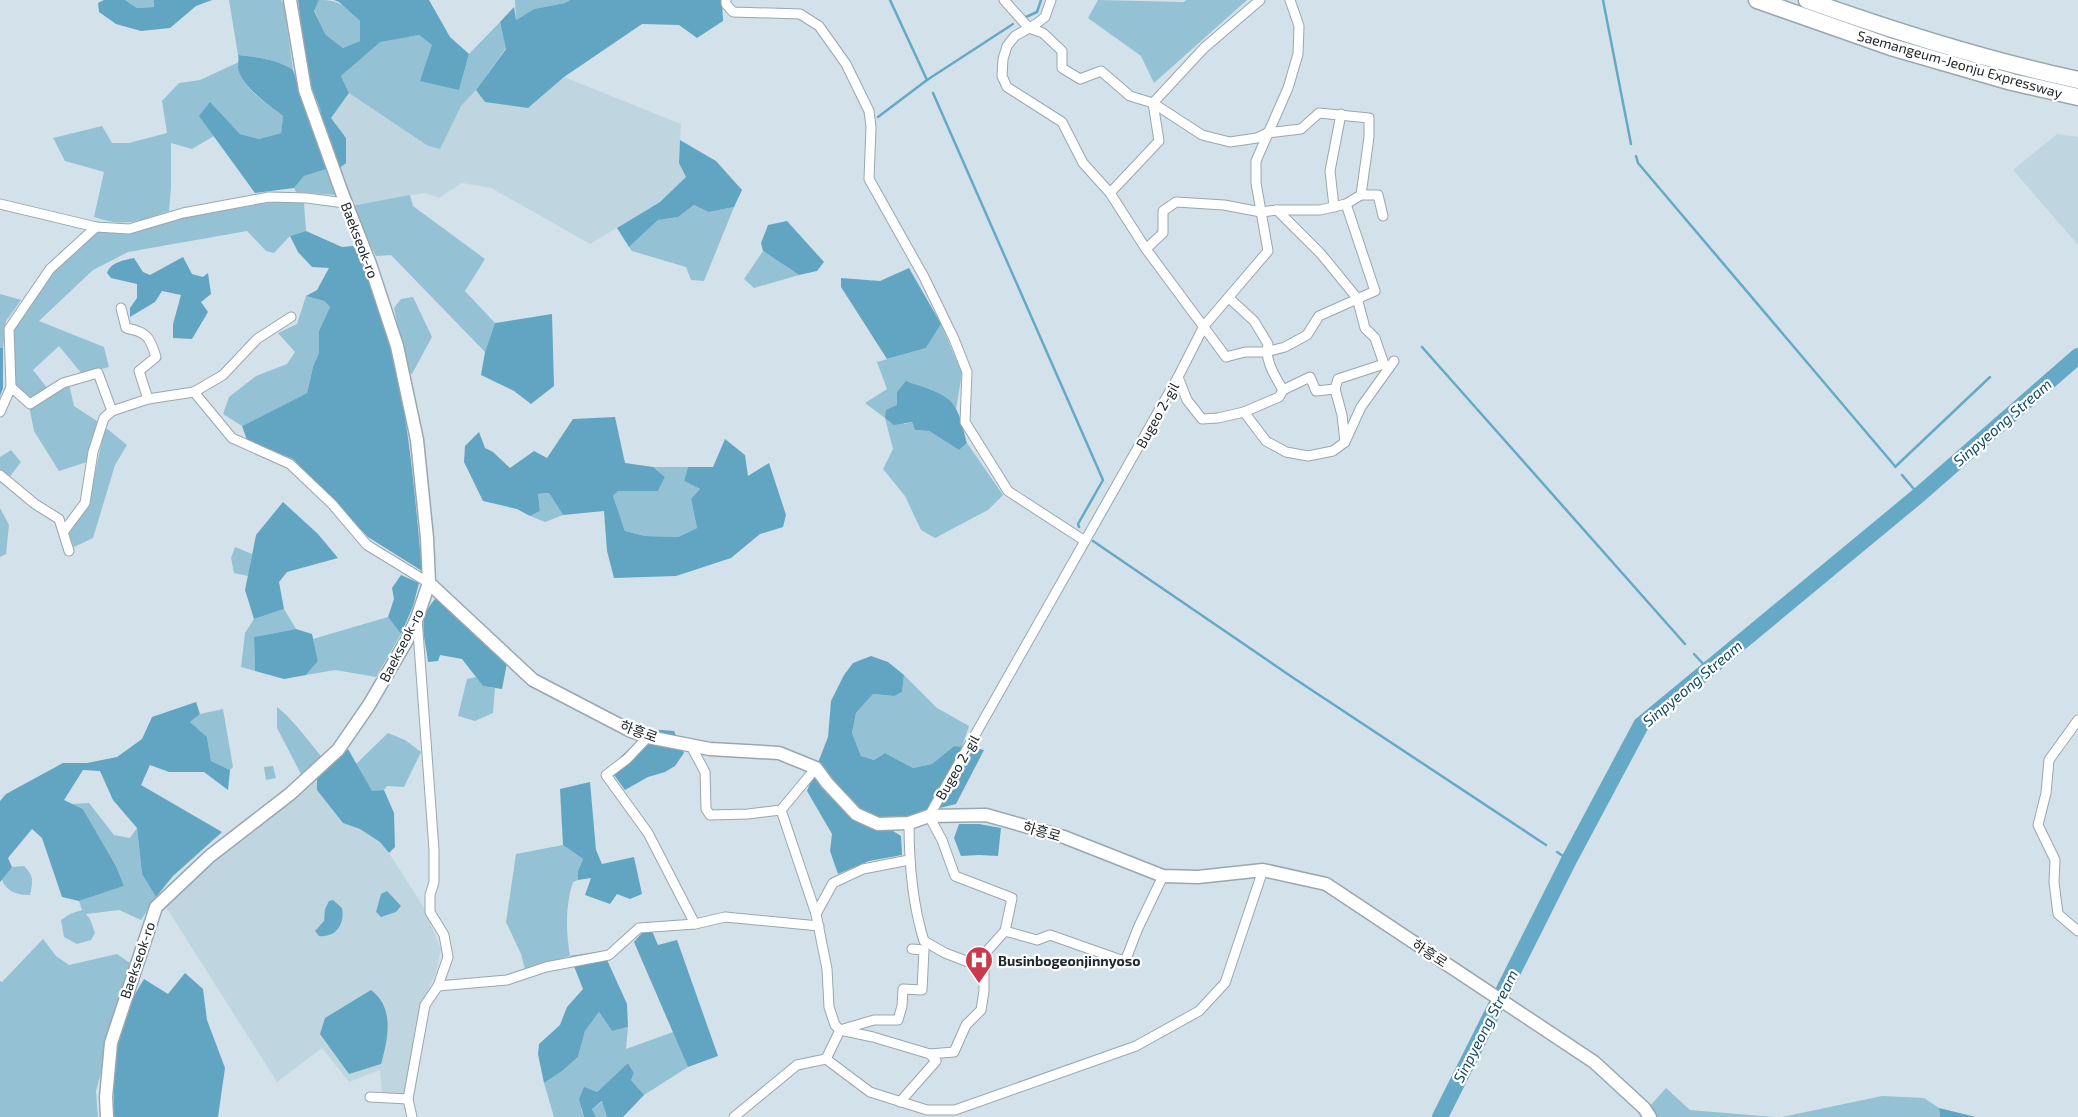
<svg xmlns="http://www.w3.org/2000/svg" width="2078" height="1117" font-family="'Exo 2','Noto Sans KR',sans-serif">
	<rect width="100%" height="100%" fill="#d3e2ea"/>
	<g fill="#bfd6e0">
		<polygon points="564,77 681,124 679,163 686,177 660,202 590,244 491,188 462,183 439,198 425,193 351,206 338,169 331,118 349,93 428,146 439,149 461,106 476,90 485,102 528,108"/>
		<polygon points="2057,134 2078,137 2078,245 2013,170"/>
		<polygon points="317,776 343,823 360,829 380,842 389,853 423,906 441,949 436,973 425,997 405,1094 382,1094 380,1070 349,1082 322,1048 277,1082 166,907 206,867"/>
	</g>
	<g fill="#95c1d5">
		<polygon points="125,0 154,0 154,7 137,8"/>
		<path d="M229,0H281L284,5L293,70C278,59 256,57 238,55Z"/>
		<path d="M319,0C342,0 344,7 360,21V41L343,48L326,35L314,10Z"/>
		<polygon points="515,0 570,0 565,3 534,9 516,20"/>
		<polygon points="1098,0 1184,2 1186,0 1247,0 1154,83 1141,56 1088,18"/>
		<polygon points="500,22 506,48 476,90 461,106 440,149 428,146 349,93 341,76 380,41 419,35 432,45 459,90 469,54"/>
		<path d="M239,62C235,85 268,104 283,116L281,133L259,139L240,134L210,103L200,116L214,136L192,149L171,143V188L169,211C138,221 126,228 94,217L104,172L65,161L53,138L102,126L112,143H129L167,133L162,101L179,83L200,80Z"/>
		<polygon points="327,169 336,195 296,192 294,188 304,176"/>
		<polygon points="410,195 413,206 485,259 465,291 495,323 485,352 391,255 376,256 351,206"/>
		<polygon points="280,201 304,203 306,231 290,236 274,253 266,251 247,231 128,252 93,270 39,321 104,347 109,367 82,374 59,346 33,370 48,389 31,400 14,385 13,328 47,277 97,230"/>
		<polygon points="694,205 709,212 734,207 704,281 691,280 686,267 632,251 629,247 658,220 678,217"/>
		<polygon points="763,251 799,275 754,288 744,279"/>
		<polygon points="0,294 21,300 6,321 3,348 0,348"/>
		<polygon points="306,296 324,301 330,307 319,331 320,353 313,367 307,393 242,426 223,414 229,397 256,376 287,364 295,352 278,333 297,324"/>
		<polygon points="413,297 432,337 412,374 407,372 394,308 401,299"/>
		<path d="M941,324L962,373L956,410C945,393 925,389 906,382L904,424L912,422L915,430L929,431L959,450L967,443L1003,495L988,510L935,538L921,530L905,496L883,469L893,449L885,418L865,403L887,389L877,362L926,348Z"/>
		<polygon points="69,384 74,406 97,421 87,462 59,471 34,431 29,406"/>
		<polygon points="105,427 127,445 115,465 93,538 74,547 69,534 90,496"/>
		<polygon points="11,450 21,462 8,479 0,469 0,457"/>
		<polygon points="653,467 688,467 684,481 700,489 691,499 697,528 678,537 645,536 625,531 613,496 618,491 658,491 665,477"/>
		<polygon points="549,493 563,515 545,522 530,516 540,511 538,494"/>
		<polygon points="0,508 9,525 6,554 0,557"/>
		<polygon points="235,547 252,554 248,576 234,573 231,558"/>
		<polygon points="284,609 296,629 254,637 255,671 241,667 245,633 254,619"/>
		<polygon points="388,617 401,634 376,677 335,670 306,675 318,661 313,639"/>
		<polygon points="904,675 937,708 969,726 962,747 954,746 932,764 913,768 885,753 874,760 861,756 852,733 856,713 873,694 893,696 902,692"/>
		<polygon points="476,677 483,686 495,688 493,713 475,721 458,716 467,679"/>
		<path d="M277,707C292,718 309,742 322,757L301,774L277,728Z"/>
		<polygon points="223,709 233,767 230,770 211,761 207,737 190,722 200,714"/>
		<polygon points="388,733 405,740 421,752 404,787 387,786 384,790 372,792 356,764"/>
		<polygon points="273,766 276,778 266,780 264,767"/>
		<polygon points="89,803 114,835 130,838 137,828 142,874 156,897 141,920 119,910 86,914 90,919 95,933 91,940 77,944 64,937 61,920 70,914 82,910 79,901 124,886 116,866 83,809 72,804"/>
		<path d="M563,845L583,859L578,871V880L573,882C565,906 566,931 570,956L525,969L521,954L506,922L516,854Z"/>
		<path d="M24,866C34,876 33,881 30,895C16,895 7,892 1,878L12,867Z"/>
		<polygon points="43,939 56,956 69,965 117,954 130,963 96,1091 98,1117 0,1117 0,981 2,982"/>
		<polygon points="599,1012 612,1031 628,1027 626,1049 673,1032 688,1067 644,1095 631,1080 634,1073 628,1063 597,1092 581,1109 584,1117 554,1117 544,1083 562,1071 578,1057 585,1031"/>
		<polygon points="1666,1088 1690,1110 1774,1117 1658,1117 1650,1106"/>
		<polygon points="1882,1096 1924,1098 1939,1108 1940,1117 1782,1117"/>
		<polygon points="603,1101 607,1117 596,1117 592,1109"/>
	</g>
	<g fill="#61a5c2">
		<polygon points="104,0 125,0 137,8 154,7 154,0 212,0 196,6 170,28 141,31 116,24 99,12 98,3"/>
		<polygon points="298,0 319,0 314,11 326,35 343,48 360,41 360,21 339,2 334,0 429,0 450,37 469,54 459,90 420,81 432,45 419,35 380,42 341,76 349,93 331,118 346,138 346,163 338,169 323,127 320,109 308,78"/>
		<polygon points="570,0 722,0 723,21 697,38 679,25 642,24 564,77 528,108 485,102 476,90 506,49 500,22 514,7 516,20 534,9 565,3"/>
		<path d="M238,55C256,57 278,59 293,70L327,169L304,176L294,188L255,193L199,116L210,102L240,134L259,139L281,133L283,116C270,106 239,85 238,67C238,63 239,60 238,55Z"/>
		<polygon points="680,140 716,161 742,190 734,207 709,212 694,205 678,217 658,220 629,247 617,228 660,202 686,177 679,163"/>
		<polygon points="787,221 824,262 817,271 799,275 763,251 761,243 768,225"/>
		<path d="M306,231L342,247L353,246L358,253C370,286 383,319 392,353C410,425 415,498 422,571L368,537L293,459L247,440L242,426L307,393L313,367L319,353V331L330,307L324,301L306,296L317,290L329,268L312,267L298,252L290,236Z"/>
		<path d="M183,257L192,274L203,277L208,273L211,294L201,302L208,312L192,339L173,338V324L181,295L162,291L155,302L130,317V308L137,298V284L111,278L107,273C111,262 124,260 134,258L143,272L150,275Z"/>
		<polygon points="909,268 941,324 926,348 887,359 841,287 841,278 880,281"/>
		<polygon points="552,314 554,386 531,404 514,391 481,375 485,352 495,323"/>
		<polygon points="0,348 3,348 3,388 0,396"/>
		<path d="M906,381C920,387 938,390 949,400C960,409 963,430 967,443L959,450L929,431L915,430L912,422L894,425L885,418L886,410L897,405V392Z"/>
		<polygon points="615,417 625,463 653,467 665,477 658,491 618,491 613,496 625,531 645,536 678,537 697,528 691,499 700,489 684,481 688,467 713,467 725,439 745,455 748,476 769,463 786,515 783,527 760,534 731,558 676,576 614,578 607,551 604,511 563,515 549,493 538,494 540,511 530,516 517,509 483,501 464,462 465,446 479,432 485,448 493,452 510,468 534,451 547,458 573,419"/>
		<polygon points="283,502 318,534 338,558 287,572 279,582 284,609 254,619 245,590 256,535"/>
		<polygon points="401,575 419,583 413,606 401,634 388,617 394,599 392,588"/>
		<path d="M436,598L507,663L502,689L483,686L462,659L440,655L438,661L428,662C425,635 416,619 436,598Z"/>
		<polygon points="296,629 312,634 318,661 306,675 284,679 255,671 254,637"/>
		<polygon points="871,656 888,662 904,675 902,692 894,696 873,694 856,713 852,733 861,756 874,760 885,753 913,768 932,764 954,746 976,748 984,750 956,804 899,818 893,831 901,836 902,855 869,861 838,874 830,851 832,834 807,791 828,737 831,701 844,675 853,663"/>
		<polygon points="196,702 200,714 190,722 207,737 211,761 230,770 228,790 204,772 169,772 150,765 141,785 222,832 173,876 156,897 142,874 137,828 113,800 100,771 83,770 64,800 83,809 116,866 124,886 79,901 62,897 42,838 32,829 8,858 12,867 0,882 0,801 6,794 63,763 87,763 117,757 142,739 152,717"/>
		<polygon points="650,729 674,731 684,753 675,766 665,772 648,777 625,790 609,768"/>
		<polygon points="348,749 372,791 384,790 394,813 395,847 389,853 380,842 360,829 343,823 317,790 317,776"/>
		<polygon points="590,782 596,850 602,864 634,857 642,894 630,899 617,894 610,904 585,895 591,878 578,880 578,871 583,859 563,845 560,789"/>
		<polygon points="959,824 979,824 1001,828 998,856 979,855 961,856 954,838"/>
		<polygon points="652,931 658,945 677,940 718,1056 688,1067 634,942 642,933"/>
		<polygon points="603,951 627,1004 628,1027 612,1031 599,1012 585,1031 578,1057 562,1071 544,1083 538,1054 539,1044 560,1025 567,1007 583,989 570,956"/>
		<polygon points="185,973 203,989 207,1020 225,1068 218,1117 114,1117 114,1057 128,1006 144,979 168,994"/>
		<path d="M371,990C395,1008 388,1039 381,1064L349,1074L320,1034L325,1018Z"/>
		<polygon points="628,1063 634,1073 631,1080 644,1095 623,1117 607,1117 602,1101 592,1109 596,1117 584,1117 579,1099 584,1087 597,1092"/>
		<polygon points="1939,1108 1976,1117 1940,1117"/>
	</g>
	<g fill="#66a9c7">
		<polygon points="387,891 401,906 396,912 381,917 376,912 381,894"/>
		<path d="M333,900L342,908C345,924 336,938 319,936L315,931L324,921L325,909L329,901Z"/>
	</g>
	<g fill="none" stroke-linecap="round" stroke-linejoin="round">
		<g stroke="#66a9c7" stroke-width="2.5">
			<polyline points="890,0 927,80"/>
			<polyline points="1603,0 1631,144"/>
			<polyline points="1026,17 1037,12 1041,0"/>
			<polyline points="933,93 1103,480 1078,524 1079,527"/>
			<polyline points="878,117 927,80 1013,24"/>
			<polyline points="1636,156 1638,163 1894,465"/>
			<polyline points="1422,347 1685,644"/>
			<polyline points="1895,467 1990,377"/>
			<polyline points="1902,475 1919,495"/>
			<polyline points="1093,541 1295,679 1546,845"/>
			<polyline points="1694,654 1708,669"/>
			<polyline points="1557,852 1569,860"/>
		</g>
		<polyline stroke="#66a9c7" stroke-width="16" points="1440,1117 1569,860 1641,725 1919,495 2078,356"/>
		<g stroke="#99a7ae" stroke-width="11">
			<g id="street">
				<polyline points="726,0 726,4 733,12 800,14 819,26 846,64 869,111 871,127 869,179 924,277 954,339 967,372 965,422 1008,491 1085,541"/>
				<polyline points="1004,0 1029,28 1043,33 1062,51 1062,68 1080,79 1101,71 1130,96 1153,103 1159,141 1110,193"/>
				<polyline points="1051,0 1045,17 1036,24 1015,36 1007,46 1003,59 1002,76 1007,87 1062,122 1083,163 1110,193 1146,249 1226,357 1245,352 1266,352 1285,347 1307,335 1319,316 1375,291 1346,204"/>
				<polyline points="1260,0 1204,48 1153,103 1202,135 1230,142 1257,138 1267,133 1301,129 1319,113 1369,118 1369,137 1361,195"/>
				<polyline points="0,204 96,227 129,229 183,213 269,197 307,198 345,203"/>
				<polyline points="1334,207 1330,171 1341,114"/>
				<polyline points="1277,210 1321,254 1357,298 1365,328 1375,338 1384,364 1389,368"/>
				<polyline points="1146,249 1163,233 1163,211 1176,202 1224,205 1261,212 1277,210 1320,210 1346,204 1361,195 1378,195 1383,216"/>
				<path d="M1229,298L1254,321L1268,344C1264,360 1275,376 1283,390"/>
				<path d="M121,308L126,328C147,332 150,337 156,357L139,371L148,399"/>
				<polyline points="1178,377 1187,400 1202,419 1218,418 1244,412 1266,441 1286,452 1308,456 1333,451 1345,442 1361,407 1394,361"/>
				<polyline points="11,387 30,404 63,383 98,373 112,411 104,418 93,452 85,503 64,531"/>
				<polyline points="194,392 223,375 257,339 291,317"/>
				<polyline points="112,411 148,399 194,392 232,438 290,464 332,504 367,545 429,583"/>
				<polyline points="0,412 11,387 9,329 50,269 96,227"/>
				<polyline points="1244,412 1279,397 1283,390 1310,377 1316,391 1335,389"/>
				<polyline points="1345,442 1342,415 1335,389 1338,379 1384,364"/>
				<polyline points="0,475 35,504 59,519 69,551"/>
				<polyline points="2078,720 2049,760 2046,793 2038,825 2055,860 2054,882 2058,914 2078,931"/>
				<polyline points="648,737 627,759 606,775 648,833 695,924 725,917 819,926"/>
				<polyline points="690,744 705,772 706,809 710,815 748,814 781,810"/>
				<path d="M909,823C909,863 912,903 924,941L945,953L984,968"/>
				<polyline points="909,860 863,869 833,883 816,914 827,969 829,1007 835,1025 840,1030 873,1037 930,1054"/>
				<polyline points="816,914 781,810 816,768"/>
				<polyline points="1005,931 1012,898 955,876 942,840 929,816 1178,377 1204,326 1268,251 1256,183 1256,161 1288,88 1298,54 1299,26 1290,0"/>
				<polyline points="438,986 507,980 546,967 609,955 639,928 695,924"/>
				<polyline points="826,1059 840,1030 874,1020 898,1020 902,1006 903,989 922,990 924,950 912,949"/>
				<polyline points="370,1097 408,1099"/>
				<polyline points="900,1102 936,1061 930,1054 954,1052 966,1025 981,1010 984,991 984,968 987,951 1005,931 1037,940 1050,935 1121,960 1126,959 1138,928 1163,876"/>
				<polyline points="412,1117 408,1099 425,1005 438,986 448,957 444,935 430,912 430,895 434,882 434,850 417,618"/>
				<polyline points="734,1117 797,1065 826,1059 870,1092 927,1110 955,1110 1136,1046 1199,1011 1225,983 1263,870"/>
			</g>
		</g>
		<g stroke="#99a7ae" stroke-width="15">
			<g id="secondary">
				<polyline points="429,583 533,680 631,731 648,737 710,749 779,753 816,768 827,783 856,814 878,824 909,823 929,816 986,815 1064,837 1163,876 1198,877 1263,870 1326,884 1594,1062 1644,1108 1650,1117"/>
				<polyline points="107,1117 106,1097 111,1043 156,907 210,856 290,794 338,750 369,705 407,640 417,618 429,583 427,538 417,440 397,346 370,264 342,193 305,90 290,0"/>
			</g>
		</g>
		<g stroke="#99a7ae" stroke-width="19">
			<g id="highway">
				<polyline points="1757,0 1891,47 2012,82 2078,97"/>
				<path d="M1807,0C1896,32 1986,60 2078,80"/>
			</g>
		</g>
		<use href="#street" stroke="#fff" stroke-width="9"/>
		<use href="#secondary" stroke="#fff" stroke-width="12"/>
		<use href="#highway" stroke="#fff" stroke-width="16"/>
	</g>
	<defs>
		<g id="hospital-pin" transform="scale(1.4375)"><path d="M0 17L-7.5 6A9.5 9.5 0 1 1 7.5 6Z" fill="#ca3a4c" stroke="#fff"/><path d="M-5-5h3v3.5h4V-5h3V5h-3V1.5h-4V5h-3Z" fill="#fff"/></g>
	</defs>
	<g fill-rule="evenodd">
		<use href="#hospital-pin" x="979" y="960"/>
	</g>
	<g text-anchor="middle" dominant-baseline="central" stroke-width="4.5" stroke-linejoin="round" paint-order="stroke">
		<g font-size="14" fill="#21272a" stroke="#fff">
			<text transform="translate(1960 64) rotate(16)">Saemangeum-Jeonju Expressway</text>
			<text transform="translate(360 240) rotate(69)">Baekseok-ro</text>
			<text transform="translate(1157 415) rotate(-61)">Bugeo 2-gil</text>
			<text transform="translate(401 645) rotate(-63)">Baekseok-ro</text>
			<text transform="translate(639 731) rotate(20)">하흥로</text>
			<text transform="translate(957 767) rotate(-60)">Bugeo 2-gil</text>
			<text transform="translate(1042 831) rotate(16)">하흥로</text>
			<text transform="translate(1430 953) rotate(33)">하흥로</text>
			<text transform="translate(137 960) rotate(-71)">Baekseok-ro</text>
		</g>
		<g font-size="14" font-weight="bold" fill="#21272a" stroke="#fff" text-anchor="start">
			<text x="998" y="960">Businbogeonjinnyoso</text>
		</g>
		<g font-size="15" font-style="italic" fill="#10495f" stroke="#fff">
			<text transform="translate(2002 422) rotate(-41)">Sinpyeong Stream</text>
			<text transform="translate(1692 683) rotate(-40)">Sinpyeong Stream</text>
			<text transform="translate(1485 1026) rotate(-63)">Sinpyeong Stream</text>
		</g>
	</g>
</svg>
